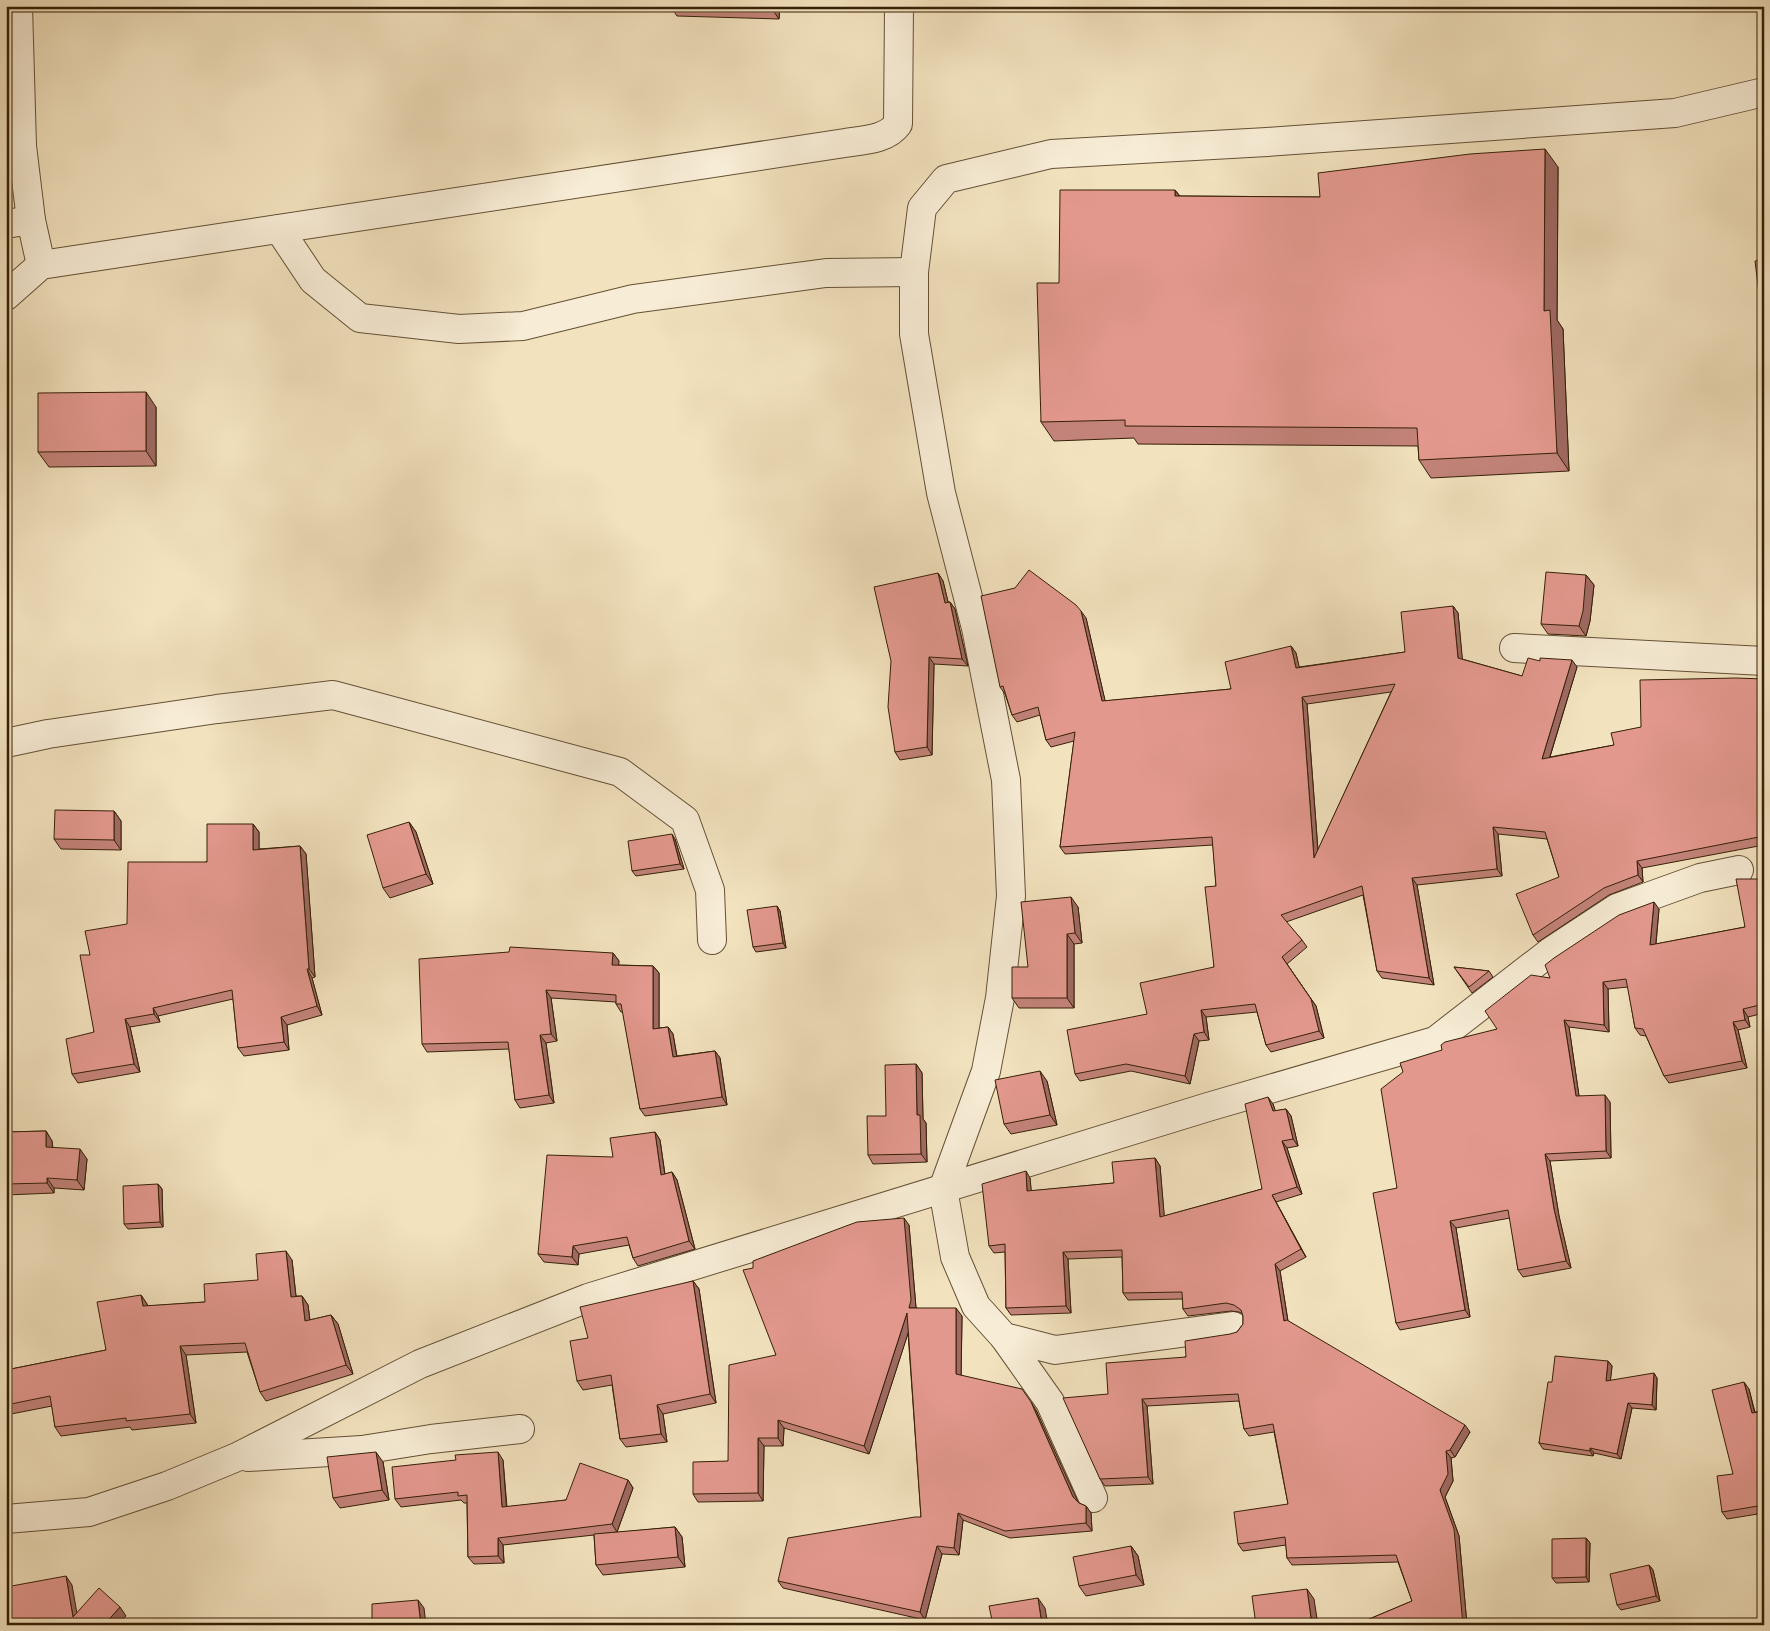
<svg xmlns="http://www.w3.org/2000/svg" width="1770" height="1631" font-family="Alegreya,serif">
	<rect width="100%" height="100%" fill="#f2e2be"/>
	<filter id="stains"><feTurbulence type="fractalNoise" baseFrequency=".004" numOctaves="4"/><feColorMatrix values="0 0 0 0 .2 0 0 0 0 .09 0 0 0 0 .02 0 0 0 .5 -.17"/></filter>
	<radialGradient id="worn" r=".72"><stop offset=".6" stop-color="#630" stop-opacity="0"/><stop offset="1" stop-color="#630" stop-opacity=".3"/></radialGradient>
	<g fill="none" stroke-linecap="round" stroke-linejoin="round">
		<g stroke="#655035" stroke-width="30">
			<g id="minor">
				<polyline points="18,6 22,146 31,220"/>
				<polyline points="6,224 31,220 41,265"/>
				<polyline points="279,229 313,280 360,318 459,329 523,326 633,299 826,273 914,272"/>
				<path d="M6,296L41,265L845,143C864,140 886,140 898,124L899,6"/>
				<polyline points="1514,648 1764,661"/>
				<polyline points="6,743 48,734 217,709 333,695 620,772 685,820 710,890 712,940"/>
				<polyline points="1233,1326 1055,1350 1004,1337 976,1306 955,1257 943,1189 986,1071 1000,998 1011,896 1006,780 976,628 941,493 914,334 914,272 922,208 946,179 1051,154 1267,142 1675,113 1764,92"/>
				<polyline points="1004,1337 1050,1402 1093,1498"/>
				<polyline points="248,1457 362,1450 431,1439 520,1429"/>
				<polyline points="6,1519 89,1512 167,1486 237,1457 420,1364 588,1298 1208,1107 1435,1041 1550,952 1617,908 1700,878 1739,870"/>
			</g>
		</g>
		<use href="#minor" stroke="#f7ecd5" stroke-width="28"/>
	</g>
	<g fill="#c3837a" stroke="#362007" fill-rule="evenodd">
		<polygon points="670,6 780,6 779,19 677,16"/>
		<polygon points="1558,167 1557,320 1563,329 1569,471 1431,478 1419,460 1418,446 1138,444 1134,438 1054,441 1041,422 1059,283 1175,190 1180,196 1320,197"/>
		<polygon points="156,407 156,466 49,467 38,452"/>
		<polygon points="938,573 943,581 948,602 950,602 955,609 968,666 934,664 932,755 900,760 895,752"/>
		<polygon points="1586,575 1594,585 1590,621 1586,636 1548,634 1541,624"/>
		<path d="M1453,606L1458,613L1462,659L1522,676L1540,661L1577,667L1550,757L1614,745L1641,727L1764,679V845L1642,868L1643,882L1609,895L1538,942L1533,935L1559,877L1547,839L1498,834L1502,876L1417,885L1434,985L1382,978L1377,971L1363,895L1286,922L1302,940L1307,947L1287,964L1316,1006L1324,1038L1271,1052L1266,1045L1257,1012L1206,1017L1209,1040L1199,1041L1190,1084L1131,1071L1080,1081L1075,1074L1147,1014L1214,967L1216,886L1213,845L1065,854L1060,847L1074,741L1051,747L1046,740L1040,715L1017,722L1012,715L1005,694L1000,687L1086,618L1105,701L1231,689L1291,646L1296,653L1299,667L1405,652ZM1391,692L1318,850L1307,704Z"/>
		<polygon points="114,811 121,821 121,850 61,849 54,839"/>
		<polygon points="409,822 416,832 433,884 390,898 383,888"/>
		<polygon points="253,824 259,832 259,849 300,846 306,854 315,977 312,978 322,1015 287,1025 289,1050 244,1056 238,1048 233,999 158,1016 160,1022 130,1027 140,1072 78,1083 72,1074 94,1032 90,955"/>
		<polygon points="675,839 684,869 636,876 632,871"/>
		<polygon points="1764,879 1764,1013 1748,1017 1750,1027 1738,1030 1747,1068 1669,1083 1664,1076 1646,1036 1640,1035 1635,1028 1628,987 1608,989 1609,1032 1569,1027 1579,1096 1610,1102 1611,1158 1550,1161 1559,1216 1571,1268 1523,1277 1518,1270 1510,1218 1456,1228 1470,1317 1400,1330 1396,1323 1397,1188 1442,1050 1497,1029 1550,978 1659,909 1656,944 1745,927"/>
		<polygon points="777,906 780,911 786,948 756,952 753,947"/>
		<polygon points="1078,907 1082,943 1074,944 1074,1008 1019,1008 1012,998"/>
		<polygon points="613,953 619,961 618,965 653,966 659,973 659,1028 668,1027 673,1034 677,1056 715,1051 720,1058 727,1105 645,1116 640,1109 623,1012 621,1012 616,1004 616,1002 551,998 557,1041 546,1043 554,1103 520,1108 515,1100 509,1049 427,1052 422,1044"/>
		<polygon points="1454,967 1489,971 1493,977 1472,993"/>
		<polygon points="916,1064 922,1073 923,1119 926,1123 927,1162 873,1164 868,1155 886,1116"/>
		<polygon points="1047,1081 1057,1125 1011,1134 1004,1124"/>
		<polygon points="1273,1104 1275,1111 1286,1109 1291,1116 1298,1146 1287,1148 1302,1194 1276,1202 1306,1257 1280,1271 1288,1321 1470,1432 1455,1457 1451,1458 1453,1481 1445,1497 1459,1536 1467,1625 1355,1625 1412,1601 1398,1562 1292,1565 1287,1558 1286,1545 1243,1551 1238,1544 1288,1504 1274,1432 1249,1436 1244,1429 1239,1401 1147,1406 1153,1484 1105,1486 1100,1479 1108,1394 1237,1332 1243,1324 1243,1314 1239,1312 1231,1311 1188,1316 1183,1309 1183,1299 1128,1300 1123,1293 1122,1257 1068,1259 1071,1313 1011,1315 1006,1308 1005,1252 994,1253 989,1246 1030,1178 1031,1191 1114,1183 1155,1158 1160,1166 1164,1216 1262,1189"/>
		<polygon points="46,1131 52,1141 53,1148 87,1159 84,1190 54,1188 54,1193 6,1195 6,1132"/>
		<polygon points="655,1132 660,1140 665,1174 672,1172 677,1180 695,1249 638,1266 633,1258 629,1245 579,1254 578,1265 544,1262 538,1254 613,1157"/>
		<polygon points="158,1184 162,1189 163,1227 128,1229 124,1224"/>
		<polygon points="909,1225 916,1308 962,1316 961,1375 1036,1410 1077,1502 1079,1503 1086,1506 1091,1513 1092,1531 1010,1538 963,1520 959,1555 942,1554 925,1620 783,1588 778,1581 921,1517 908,1333 869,1454 784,1428 783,1446 764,1446 763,1501 698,1502 693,1494 728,1461 776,1355 753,1268"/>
		<polygon points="292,1260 296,1296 302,1296 308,1305 310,1320 331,1315 338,1324 353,1374 266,1401 260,1392 247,1352 186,1355 196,1423 132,1430 130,1427 61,1436 55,1427 52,1406 6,1415 6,1370 106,1350 141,1295 147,1304 148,1306 205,1302 258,1280"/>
		<polygon points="693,1281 699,1289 716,1403 663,1414 667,1442 626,1447 620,1439 612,1385 583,1390 577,1381 588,1338"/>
		<polygon points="1608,1361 1612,1366 1610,1381 1657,1378 1656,1410 1632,1408 1621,1459 1594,1453 1593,1456 1543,1449 1539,1443 1552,1382"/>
		<polygon points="1749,1389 1755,1412 1764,1411 1764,1513 1727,1519 1722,1512 1733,1474"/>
		<polygon points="503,1460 507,1507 566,1500 628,1480 633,1488 617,1532 601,1534 675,1527 682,1537 685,1567 603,1575 596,1565 594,1535 503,1545 504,1563 474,1564 468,1557 467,1503 464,1503 461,1500 401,1507 395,1499"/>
		<polygon points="383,1462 389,1500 340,1508 333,1498"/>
		<polygon points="1586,1538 1590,1543 1589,1582 1556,1583 1552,1578"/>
		<polygon points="1131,1546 1138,1556 1144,1585 1086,1596 1079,1586"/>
		<polygon points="1649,1565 1653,1570 1660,1601 1621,1610 1617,1605"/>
	</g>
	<g fill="#9f6a63" stroke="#362007">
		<polygon points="773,6 780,6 779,19 772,9"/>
		<polygon points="1545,149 1558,167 1557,320 1563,329 1569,471 1557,453 1544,311"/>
		<polygon points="1175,190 1188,208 1175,196"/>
		<polygon points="146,392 156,407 156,466 146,451"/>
		<polygon points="938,573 943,581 950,610 945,603"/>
		<polygon points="1586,575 1594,585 1590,621 1586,636 1579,626"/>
		<polygon points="950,602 955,609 968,666 962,659"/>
		<polygon points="1453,606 1458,613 1463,665 1458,658"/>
		<polygon points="1081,611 1086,618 1107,709 1102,701"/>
		<polygon points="1291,646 1296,653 1301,675 1296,668"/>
		<polygon points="929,657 934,664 932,755 927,747"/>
		<polygon points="1572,660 1577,667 1547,766 1542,759"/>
		<polygon points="1302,697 1307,704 1319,865 1314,858"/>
		<polygon points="114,811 121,821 121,850 114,840"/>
		<polygon points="409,822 416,832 433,884 426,874"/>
		<polygon points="253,824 259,832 259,858 253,850"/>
		<polygon points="1493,827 1498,834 1502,876 1497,869"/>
		<polygon points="672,834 675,839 684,869 680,864"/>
		<polygon points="300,846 306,854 315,977 309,969"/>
		<polygon points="1637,861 1642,868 1643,882 1638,875"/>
		<polygon points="1412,878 1417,885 1434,985 1429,978"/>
		<polygon points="1071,897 1078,907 1082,943 1075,933"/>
		<polygon points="1654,902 1659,909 1655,952 1650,945"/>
		<polygon points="777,906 780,911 786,948 783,943"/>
		<polygon points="1067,934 1074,944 1074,1008 1067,998"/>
		<polygon points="613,953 619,961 618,973 612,965"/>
		<polygon points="1282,957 1316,1006 1324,1038 1319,1031"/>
		<polygon points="653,966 659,973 659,1037 653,1029"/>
		<polygon points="307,969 312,978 322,1015 317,1006"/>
		<polygon points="1603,982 1608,989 1609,1032 1604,1025"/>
		<polygon points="546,990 551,998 557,1041 551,1034"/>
		<polygon points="153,1008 158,1016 160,1022 154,1014"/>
		<polygon points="1743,1009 1748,1017 1750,1027 1745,1020"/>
		<polygon points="1201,1010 1206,1017 1209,1040 1204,1032"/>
		<polygon points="281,1017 287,1025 289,1050 284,1042"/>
		<polygon points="125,1019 130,1027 140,1072 134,1064"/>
		<polygon points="1564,1020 1569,1027 1580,1103 1576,1096"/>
		<polygon points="1733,1022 1738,1030 1747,1068 1742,1061"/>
		<polygon points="668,1027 673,1034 678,1064 673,1057"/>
		<polygon points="1194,1034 1199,1041 1190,1084 1185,1076"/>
		<polygon points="540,1035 546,1043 554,1103 549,1095"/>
		<polygon points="715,1051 720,1058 727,1105 722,1097"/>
		<polygon points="916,1064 922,1073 923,1119 926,1123 927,1162 921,1154 917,1115"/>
		<polygon points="1040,1071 1047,1081 1057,1125 1050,1115"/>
		<polygon points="1605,1095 1610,1102 1611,1158 1606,1151"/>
		<polygon points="1268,1097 1273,1104 1278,1118 1273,1111"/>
		<polygon points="1286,1109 1291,1116 1298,1146 1293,1139"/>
		<polygon points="46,1131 52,1141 53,1157 46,1147"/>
		<polygon points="655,1132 660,1140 666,1183 661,1175"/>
		<polygon points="1282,1141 1287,1148 1302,1194 1297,1187"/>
		<polygon points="80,1149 87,1159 84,1190 77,1180"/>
		<polygon points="1545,1154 1550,1161 1559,1216 1571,1268 1566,1261 1554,1209"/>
		<polygon points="1155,1158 1160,1166 1165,1224 1160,1217"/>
		<polygon points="1026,1171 1030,1178 1032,1198 1027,1191"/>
		<polygon points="672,1172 677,1180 695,1249 689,1241"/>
		<polygon points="47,1178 54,1188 54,1193 47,1183"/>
		<polygon points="158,1184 162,1189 163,1227 160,1222"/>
		<polygon points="1272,1195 1276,1202 1306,1257 1301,1249"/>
		<polygon points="904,1218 909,1225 916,1308 909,1308"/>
		<polygon points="1450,1221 1456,1228 1470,1317 1465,1310"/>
		<polygon points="573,1246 579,1254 578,1265 572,1257"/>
		<polygon points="286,1251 292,1260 297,1306 291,1297"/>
		<polygon points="1063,1252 1068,1259 1071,1313 1066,1306"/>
		<polygon points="1275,1264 1280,1271 1289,1328 1284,1321"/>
		<polygon points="693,1281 699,1289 716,1403 710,1394"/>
		<polygon points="141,1295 147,1304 149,1316 143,1306"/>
		<polygon points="302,1296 308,1305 311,1330 305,1321"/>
		<polygon points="956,1308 962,1316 961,1381 956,1374"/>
		<polygon points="907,1313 912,1321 869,1454 864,1446"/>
		<polygon points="331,1315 338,1324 353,1374 346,1365"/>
		<polygon points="180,1346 186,1355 196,1423 190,1414"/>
		<polygon points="1608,1361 1612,1366 1610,1386 1606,1381"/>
		<polygon points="1654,1373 1657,1378 1656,1410 1652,1405"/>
		<polygon points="1744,1382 1749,1389 1756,1419 1752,1413"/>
		<polygon points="1142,1399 1147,1406 1153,1484 1148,1477"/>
		<polygon points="1031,1402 1036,1410 1079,1504 1073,1497"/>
		<polygon points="1628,1403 1632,1408 1621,1459 1617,1454"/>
		<polygon points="657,1405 663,1414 667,1442 661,1434"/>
		<polygon points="778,1420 784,1428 783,1446 778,1438"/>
		<polygon points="1465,1425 1470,1432 1455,1457 1450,1450"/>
		<polygon points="758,1438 764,1446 763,1501 758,1493"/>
		<polygon points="1590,1448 1594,1453 1593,1456 1590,1451"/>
		<polygon points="1446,1451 1451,1458 1453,1481 1445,1497 1459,1536 1467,1625 1463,1625 1440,1490"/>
		<polygon points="376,1452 383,1462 389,1500 382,1490"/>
		<polygon points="498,1452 503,1460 507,1515 502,1507"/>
		<polygon points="628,1480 633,1488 617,1532 612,1524"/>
		<polygon points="1086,1506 1091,1513 1092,1531 1086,1523"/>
		<polygon points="958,1513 963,1520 959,1555 954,1548"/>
		<polygon points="675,1527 682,1537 685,1567 678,1557"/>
		<polygon points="498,1538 503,1545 504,1563 498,1556"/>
		<polygon points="1586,1538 1590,1543 1589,1582 1586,1577"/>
		<polygon points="937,1546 942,1554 925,1620 920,1612"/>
		<polygon points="1131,1546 1138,1556 1144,1585 1136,1575"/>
		<polygon points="1649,1565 1653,1570 1660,1601 1656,1596"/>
		<polygon points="66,1576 72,1585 79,1625 73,1617"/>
		<polygon points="1307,1589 1314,1599 1318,1625 1312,1625"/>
		<polygon points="1038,1598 1045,1608 1048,1625 1042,1625"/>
		<polygon points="418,1600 424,1608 426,1625 421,1625"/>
		<polygon points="120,1607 126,1616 118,1625 104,1625"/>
	</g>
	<g fill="#e3988e" stroke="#362007" fill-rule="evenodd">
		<polygon points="670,6 773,6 772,9"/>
		<polygon points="1764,139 1764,173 1759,140"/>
		<polygon points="1545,149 1544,311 1550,310 1557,453 1419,460 1417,428 1125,426 1125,420 1041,422 1037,283 1059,283 1060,190 1175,190 1175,196 1320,197 1318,173 1470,154"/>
		<polygon points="1760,226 1764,226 1764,247"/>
		<polygon points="1764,260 1764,334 1755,261"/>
		<polygon points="146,392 146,451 38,452 38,393"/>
		<path d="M1029,570L1076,605L1081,611L1102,701L1231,689L1225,662L1291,646L1296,668L1405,652L1401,612L1453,606L1458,658L1522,676L1528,658L1540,661V658L1572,660L1542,759L1614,745L1611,733L1641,727L1640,680L1736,678L1764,679V836L1637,861L1638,875L1604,888L1533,935L1516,894L1559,877L1545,832L1493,827L1497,869L1412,878L1429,978L1377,971L1362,886L1281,915L1302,940L1282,957L1311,999L1319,1031L1266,1045L1255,1004L1201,1010L1204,1032L1194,1034L1185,1076L1126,1064L1075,1074L1067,1030L1147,1014L1140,983L1214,967L1205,887L1216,886L1212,837L1060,847L1075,732L1046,740L1038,707L1012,715L1003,686L1000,687L981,596L1015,588ZM1395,684L1314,858L1302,697Z"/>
		<polygon points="1546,572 1586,575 1583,611 1579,626 1541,624"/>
		<polygon points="938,573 945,603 950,602 962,659 929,657 927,747 895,752 888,707 891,661 874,587"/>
		<polygon points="55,810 114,811 114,840 54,839"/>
		<polygon points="409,822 426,874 383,888 367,835"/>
		<polygon points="207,824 253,824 253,850 300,846 309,969 307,969 317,1006 281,1017 284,1042 238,1048 232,990 153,1008 154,1014 125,1019 134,1064 72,1074 66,1039 94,1032 80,955 90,955 85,931 127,924 128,862 207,862"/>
		<polygon points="672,834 680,864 632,871 628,841"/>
		<polygon points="1736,879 1764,879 1764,1004 1743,1009 1745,1020 1733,1022 1742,1061 1664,1076 1643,1029 1635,1028 1626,979 1603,982 1604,1025 1564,1020 1576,1096 1605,1095 1606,1151 1545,1154 1554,1209 1566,1261 1518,1270 1508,1210 1450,1221 1465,1310 1396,1323 1373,1193 1397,1188 1381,1089 1403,1072 1400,1063 1442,1050 1441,1045 1445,1042 1497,1029 1485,1011 1531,975 1550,978 1545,965 1554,958 1619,915 1654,902 1650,945 1745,927"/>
		<polygon points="1071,897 1075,933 1067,934 1067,998 1012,998 1012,967 1028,967 1021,902"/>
		<polygon points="777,906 783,943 753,947 747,910"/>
		<polygon points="510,947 613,953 612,965 653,966 653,1029 668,1027 673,1057 715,1051 722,1097 640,1109 621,1004 616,1004 616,995 546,990 551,1034 540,1035 549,1095 515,1100 508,1042 422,1044 419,959 509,952"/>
		<polygon points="1454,967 1489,971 1469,987"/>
		<polygon points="916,1064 917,1115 920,1115 921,1154 868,1155 867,1116 886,1116 885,1065"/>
		<polygon points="1040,1071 1050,1115 1004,1124 995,1080"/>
		<polygon points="1268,1097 1273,1111 1286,1109 1293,1139 1282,1141 1297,1187 1272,1195 1301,1249 1275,1264 1284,1321 1287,1320 1465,1425 1450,1450 1446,1451 1448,1474 1440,1490 1454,1529 1463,1625 1355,1625 1412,1601 1396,1555 1287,1558 1285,1537 1238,1544 1234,1512 1288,1504 1273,1424 1244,1429 1238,1394 1142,1399 1148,1477 1100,1479 1063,1398 1108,1394 1106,1363 1186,1357 1185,1341 1230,1334 1237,1332 1243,1324 1243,1316 1241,1310 1234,1305 1226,1303 1183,1309 1182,1292 1123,1293 1122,1250 1063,1252 1066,1306 1006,1308 1005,1244 989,1246 982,1184 1026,1171 1027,1191 1114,1183 1112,1162 1155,1158 1160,1217 1262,1189 1245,1104"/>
		<polygon points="46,1131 46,1147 80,1149 77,1180 47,1178 47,1183 6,1184 6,1132"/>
		<polygon points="655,1132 661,1175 672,1172 689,1241 633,1258 627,1237 573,1246 572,1257 538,1254 547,1155 613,1157 610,1138"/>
		<polygon points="158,1184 160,1222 124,1224 123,1186"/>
		<polygon points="904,1218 911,1300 909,1308 956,1308 956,1374 1022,1389 1031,1402 1073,1497 1079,1503 1086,1506 1086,1523 1005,1531 958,1513 954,1548 937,1546 920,1612 778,1581 788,1538 915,1517 921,1517 907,1313 864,1446 778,1420 778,1438 758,1438 758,1493 693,1494 693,1462 728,1461 729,1365 776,1355 743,1270 753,1268 753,1261 846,1226 857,1222"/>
		<polygon points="286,1251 291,1297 302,1296 305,1321 331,1315 346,1365 260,1392 245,1343 180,1346 190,1414 126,1421 126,1418 55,1427 50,1396 6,1405 6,1370 106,1350 97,1302 141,1295 143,1306 205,1302 204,1284 258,1280 256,1254"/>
		<polygon points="693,1281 710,1394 657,1405 661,1434 620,1439 611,1375 577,1381 570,1341 588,1338 580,1307"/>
		<polygon points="1555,1356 1608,1361 1606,1381 1654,1373 1652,1405 1628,1403 1617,1454 1590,1448 1590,1451 1539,1443 1548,1382 1552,1382"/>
		<polygon points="1744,1382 1752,1413 1764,1411 1764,1505 1722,1512 1717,1476 1733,1474 1712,1390"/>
		<polygon points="376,1452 382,1490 333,1498 327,1457"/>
		<polygon points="498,1452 502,1507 566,1500 580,1463 628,1480 612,1524 498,1538 498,1556 468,1557 467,1495 458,1496 458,1492 395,1499 392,1467 456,1460 455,1455"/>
		<polygon points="675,1527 678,1557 596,1565 594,1534"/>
		<polygon points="1586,1538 1586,1577 1552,1578 1552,1539"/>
		<polygon points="1131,1546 1136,1575 1079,1586 1073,1557"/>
		<polygon points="1649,1565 1656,1596 1617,1605 1610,1574"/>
		<polygon points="66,1576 73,1617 99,1588 120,1607 104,1625 6,1625 6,1587"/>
		<polygon points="1307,1589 1312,1625 1256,1625 1252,1596"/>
		<polygon points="1038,1598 1042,1625 993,1625 989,1606"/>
		<polygon points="418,1600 421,1625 372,1625 372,1604"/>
	</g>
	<rect width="1770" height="1631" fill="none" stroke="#f2e2be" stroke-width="25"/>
	<rect x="8" y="8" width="1755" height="1616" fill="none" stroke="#362007" stroke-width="2.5"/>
	<rect x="12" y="12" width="1745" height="1606" fill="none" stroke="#362007"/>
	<rect width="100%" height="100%" filter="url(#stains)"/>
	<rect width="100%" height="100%" fill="url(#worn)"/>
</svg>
